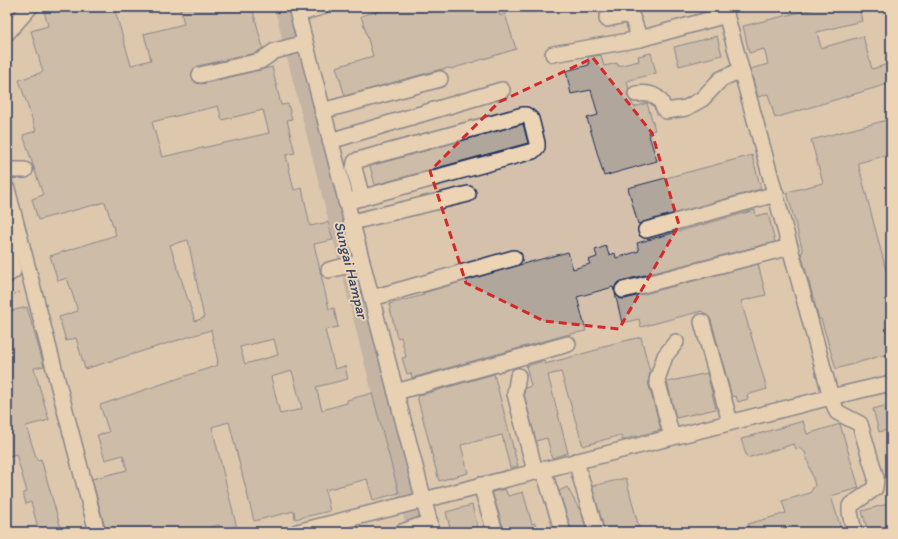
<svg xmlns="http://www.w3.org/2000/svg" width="898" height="539" font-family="Itim,sans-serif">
	<rect width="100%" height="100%" fill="#e4cdb1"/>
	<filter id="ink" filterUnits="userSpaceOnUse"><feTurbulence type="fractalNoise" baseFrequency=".025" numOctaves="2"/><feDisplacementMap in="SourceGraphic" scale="8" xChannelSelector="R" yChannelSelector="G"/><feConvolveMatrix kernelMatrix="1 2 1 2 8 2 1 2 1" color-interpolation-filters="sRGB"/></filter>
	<g filter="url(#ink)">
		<rect fill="#d5c1ab" x="7" y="7" width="884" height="525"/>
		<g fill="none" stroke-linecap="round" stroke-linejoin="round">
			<polyline stroke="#6a6d7f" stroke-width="3" points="7,8 8,7"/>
			<polyline stroke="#9f9695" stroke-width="19" points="284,7 417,532"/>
		</g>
		<g fill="#b1a69c" stroke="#1b2f5e" fill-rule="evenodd">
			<path d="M43,7H114L131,65L151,60L144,34L184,24L180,7H252L263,48L256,53L198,66L192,72L191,77L197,83L202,84L272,67L281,105L288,104L292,119L287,120L295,153L286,155L294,190L302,188L310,226L328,222L333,240L314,244L329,309L334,308L338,327L325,330L335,369L345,366L348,379L316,387L322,410L347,403V400L372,393L399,493L373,500L367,479L325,490L330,511L295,519L294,511L254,521L229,422L212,427L238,532L220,528L219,525L189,532H106L92,479L127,470L123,455L105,460L97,435L109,432L100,405L218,365L217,362H218L211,330L85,369L76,338L66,341L59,317L78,311L67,278L58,281L50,256L116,235L105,202L38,220L32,199L43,195L23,135L36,131L19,80L43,72L31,31L48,26ZM218,106L222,120L263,110L269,133L162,157L152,122ZM188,240L204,318L195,321L170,245ZM274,339L278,355L245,364L240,347ZM292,371L302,409L280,414L271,377Z"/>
			<polygon points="392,7 498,7 500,16 505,14 516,49 451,69 450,68 438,70 345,96 336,67 373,56 361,16"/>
			<polygon points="821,7 859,7 862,21 817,32 821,48 863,36 872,69 891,63 891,83 775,118 768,94 758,97 750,69 768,64 764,49 749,53 743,26"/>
			<polygon points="717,36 722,55 679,66 674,47"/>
			<polygon points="651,53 656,73 627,81 629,89 627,94 634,107 647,103 655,130 648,132 657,161 604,176 587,118 598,115 591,90 571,94 566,71 589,65 588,57 601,55 604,66 617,63 618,66 639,61 638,56"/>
			<polygon points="891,119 891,154 858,163 891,289 891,353 836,369 821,319 819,319 801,253 803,252 787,192 823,183 811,140"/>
			<polygon points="523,124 528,143 375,185 370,166"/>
			<polygon points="752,155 761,189 638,224 628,188"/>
			<polygon points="755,210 756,216 768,213 775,242 621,281 616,284 614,291 613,287 577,297 586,331 566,335 412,378 411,373 407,374 402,358 406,357 401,337 397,338 389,304 424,295 423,293 519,265 568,252 573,269 590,264 588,260 597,257 595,250 606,246 609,255 615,253 616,258 639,251 637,243"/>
			<polygon points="758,264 766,295 741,301 767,389 747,395 748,399 738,402 736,396 732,397 711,320 702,311 641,327 639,319 622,323 615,293 620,299 625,299"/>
			<polygon points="27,307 44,366 34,368 49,420 26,426 37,460 41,459 62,532 39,532 31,502 26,504 23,493 27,492 16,454 7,457 7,328 11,328 7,312"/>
			<polygon points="641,337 650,372 648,382 661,430 622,440 621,435 583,446 561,372 548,375 568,453 552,458 547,438 536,441 524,394 525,388 531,386 526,366 544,361 545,364 600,349 599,347"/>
			<polygon points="707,373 716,409 676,418 667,382"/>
			<polygon points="494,374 518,466 510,468 502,435 461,445 468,473 439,481 417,396"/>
			<polygon points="891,404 891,429 879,432 873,409"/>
			<polygon points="803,421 807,434 840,424 859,488 831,496 842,532 750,532 748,524 786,513 782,501 810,493 815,485 805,452 799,448 796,449 794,444 747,458 741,439"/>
			<polygon points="626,478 640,532 605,532 592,486"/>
			<polygon points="567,487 582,514 587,532 572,532 559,491"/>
			<polygon points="505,489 508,496 523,492 532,524 535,523 537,532 511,532 510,529 504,530 492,492"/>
			<polygon points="887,504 891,518 891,532 868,532 862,511"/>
			<polygon points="472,505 479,532 451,532 446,512"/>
		</g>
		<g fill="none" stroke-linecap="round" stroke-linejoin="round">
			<g stroke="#1b2f5e" stroke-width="18">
				<g id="minor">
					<polyline points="296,7 432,532"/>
					<polyline points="724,7 831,397 837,412 860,424 876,478 875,488 850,506 850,512 853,527"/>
					<polyline points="298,14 321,7"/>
					<polyline points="607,19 624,15 632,17 640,39 726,15"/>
					<polyline points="7,33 30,7"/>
					<polyline points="553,54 640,39"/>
					<polyline points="200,75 260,61 275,51 305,43"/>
					<path d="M636,94C646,93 655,93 661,102C663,106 663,108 666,111L686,108L702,99L721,79L741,70"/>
					<polyline points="322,111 440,79"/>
					<polyline points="330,141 502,90"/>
					<polyline points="7,170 25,170"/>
					<polyline points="7,189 97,532"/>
					<polyline points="346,202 533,151 537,147 537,143 531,119 526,115 523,115 358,160 355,162 354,168 362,198"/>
					<polyline points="352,222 468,194"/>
					<polyline points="646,230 776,194"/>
					<polyline points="7,244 13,271 7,275"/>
					<polyline points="329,270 362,262"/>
					<polyline points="623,290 790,247"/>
					<polyline points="372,298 514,258"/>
					<polyline points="702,322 730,422"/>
					<polyline points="518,376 515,394 535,471"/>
					<polyline points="396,392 568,344"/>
					<polyline points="672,437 657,380 665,356 676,342"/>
					<polyline points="576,461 596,532"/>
					<polyline points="543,469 563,532"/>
					<polyline points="481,485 495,532"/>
					<polyline points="297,532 831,397 891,383"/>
					<polyline points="402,532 430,522"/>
				</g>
			</g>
			<polyline stroke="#1b2f5e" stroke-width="2" stroke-dasharray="1 3" stroke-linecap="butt" points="7,296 21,292"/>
			<use href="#minor" stroke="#ecd4b4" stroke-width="15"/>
		</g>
	</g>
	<path d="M0 0H898V539H0ZM593,58L652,133L679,225L619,329L544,321L466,283L430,171L499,102Z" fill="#e4cdb1" fill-opacity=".55" fill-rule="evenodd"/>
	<path fill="none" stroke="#d62828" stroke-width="3" stroke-dasharray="8 5" stroke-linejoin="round" d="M593,58L652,133L679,225L619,329L544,321L466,283L430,171L499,102Z"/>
	<g text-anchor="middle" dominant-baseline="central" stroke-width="4" stroke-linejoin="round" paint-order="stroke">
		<g font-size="15" font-style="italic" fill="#354469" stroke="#ecd4b4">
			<text transform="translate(351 270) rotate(76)">Sungai Hampar</text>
		</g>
	</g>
	<rect width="898" height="539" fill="none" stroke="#ecd4b4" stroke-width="24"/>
	<rect x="12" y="12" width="874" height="515" fill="none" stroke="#1b2f5e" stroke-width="1.5" filter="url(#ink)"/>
</svg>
